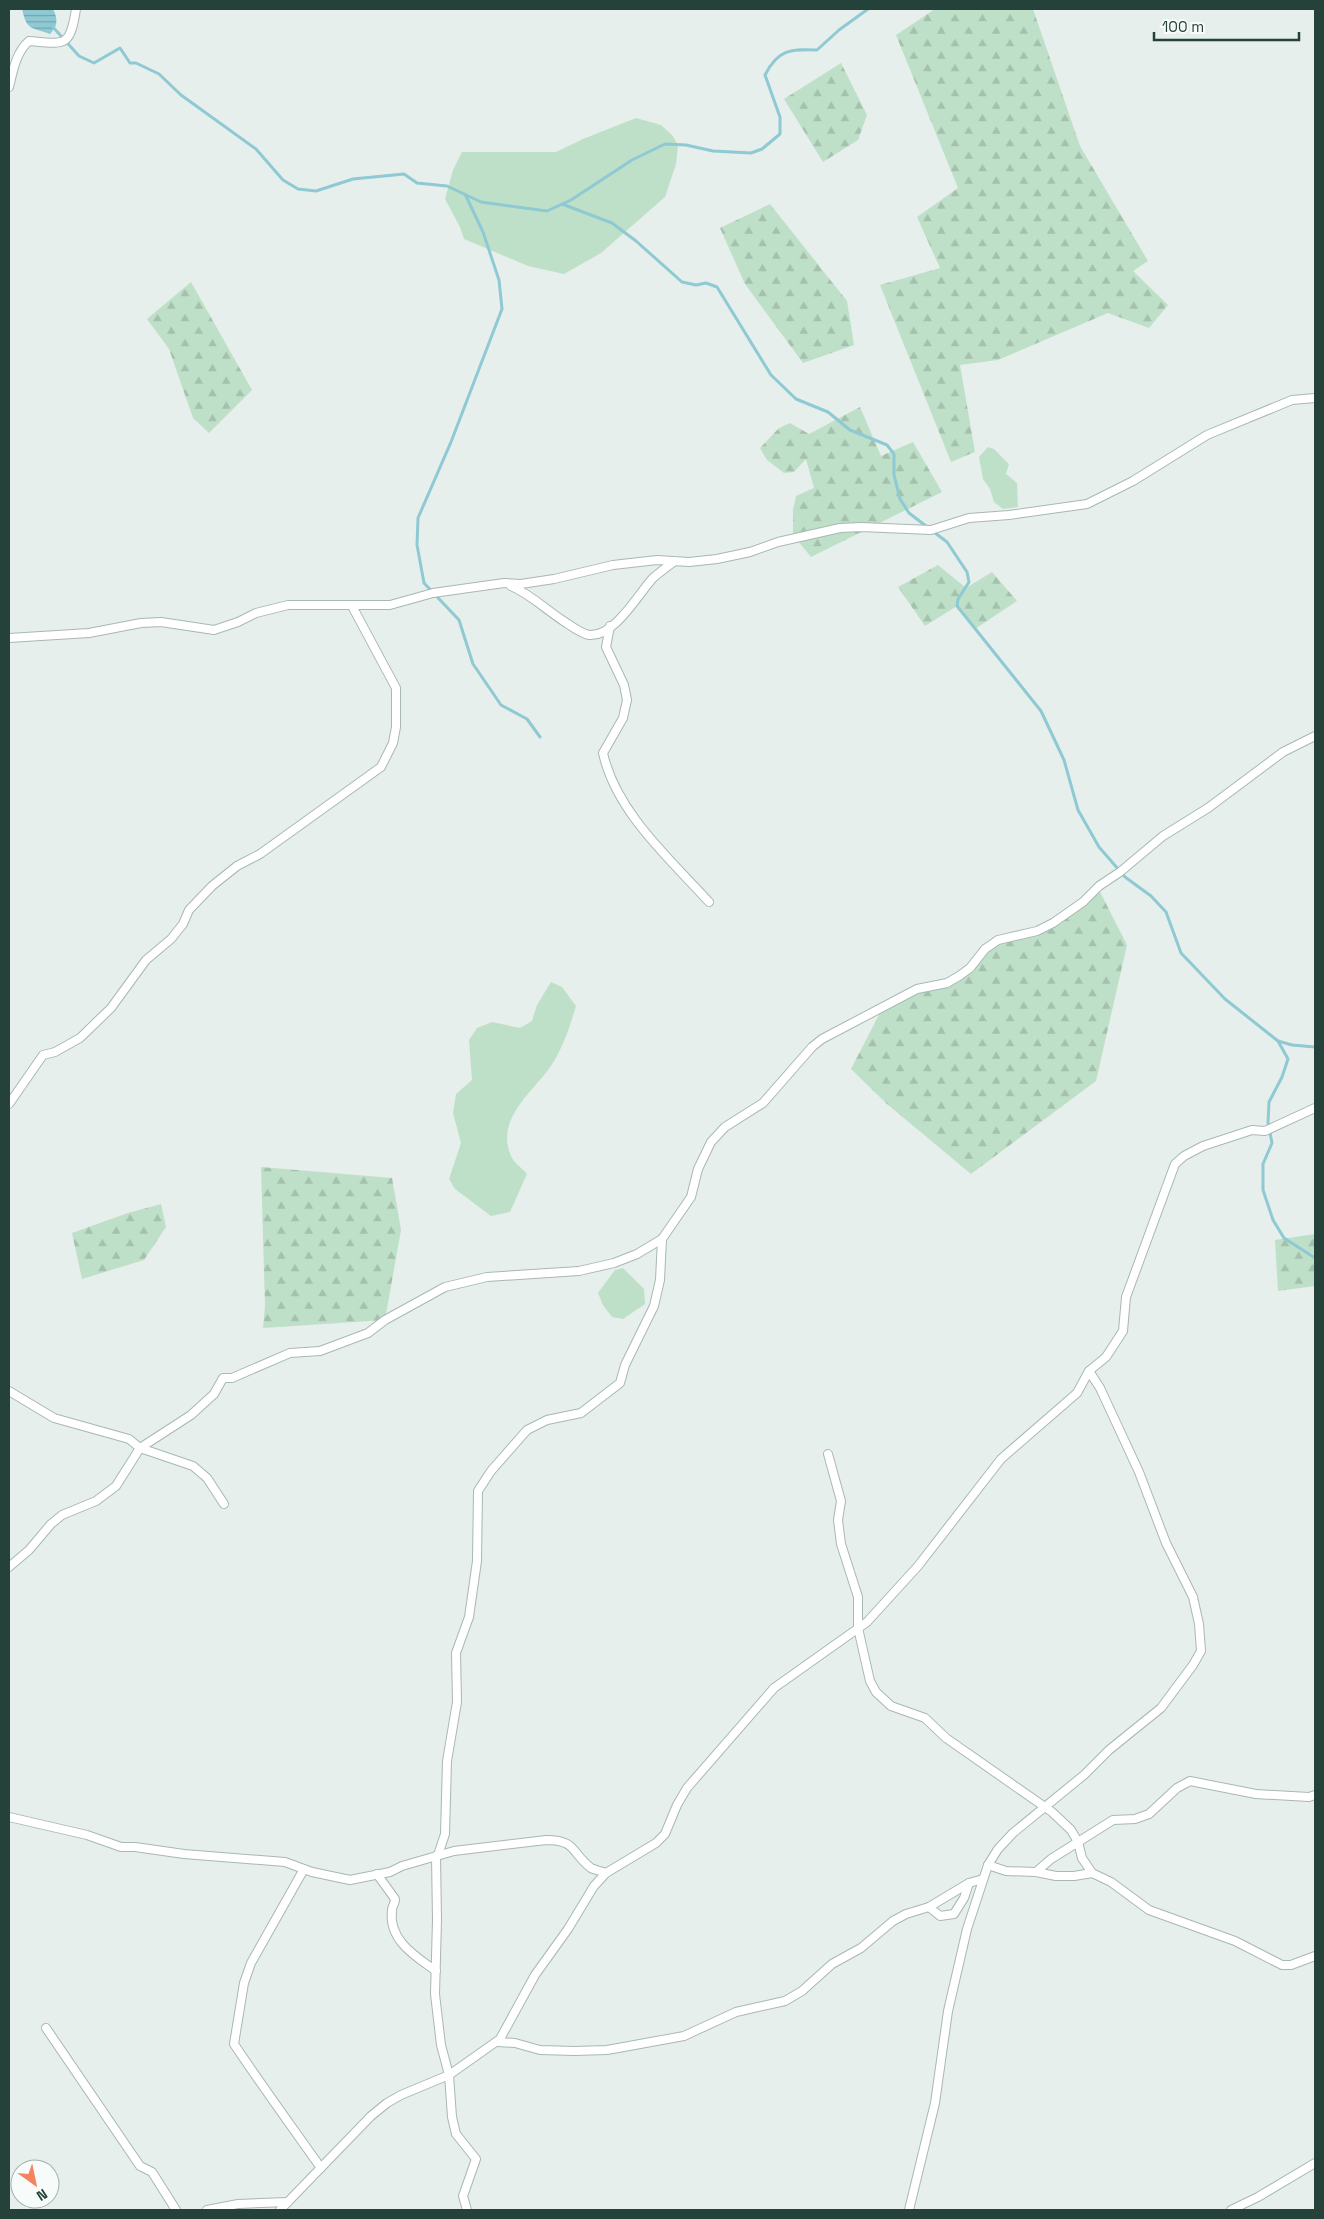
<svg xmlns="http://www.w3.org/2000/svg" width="1324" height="2219" font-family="'Space Grotesk',sans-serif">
	<defs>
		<pattern id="forest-firs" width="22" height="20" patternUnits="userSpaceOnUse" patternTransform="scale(1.25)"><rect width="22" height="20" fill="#bfe0c8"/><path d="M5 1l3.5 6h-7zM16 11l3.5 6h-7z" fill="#a4c1ad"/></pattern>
		<pattern id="water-rules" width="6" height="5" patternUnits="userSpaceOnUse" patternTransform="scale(1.25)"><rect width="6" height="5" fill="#8ec9d4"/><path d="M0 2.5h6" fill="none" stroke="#74a5ad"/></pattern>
	</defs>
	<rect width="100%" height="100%" fill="#e6efeb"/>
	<g fill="#bfe0c8">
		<polygon points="636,118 661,125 673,136 678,146 676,164 665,197 601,253 564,274 528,266 464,239 460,227 445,199 453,170 462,152 556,152 583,139"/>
		<polygon points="988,447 994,449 1009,464 1006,474 1017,483 1018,507 1003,509 994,502 990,489 983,479 979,457"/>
		<path d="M551,982L562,987L576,1006C570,1026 563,1048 551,1066C532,1093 495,1119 511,1156C514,1163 522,1168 527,1174L510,1212L491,1216L455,1189L449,1179L461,1143L453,1113L456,1094L472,1080L469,1040L477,1028L492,1022L520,1028L532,1021L537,1005Z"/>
		<polygon points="623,1268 644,1289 645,1304 623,1319 612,1317 603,1305 598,1293 615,1270"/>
	</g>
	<g fill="url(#forest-firs)">
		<polygon points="935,9 1033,9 1080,146 1148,261 1133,271 1168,305 1149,328 1108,313 998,360 960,365 975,452 951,462 880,285 940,268 917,217 958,188 896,35"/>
		<polygon points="841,63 867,115 858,140 823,162 784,99"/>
		<polygon points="770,204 847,301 854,345 803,363 745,284 720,228"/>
		<polygon points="191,282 252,390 209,433 193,418 169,349 147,319"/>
		<polygon points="860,407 881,456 913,442 942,492 811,557 793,535 793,510 796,496 814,488 806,459 794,472 784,473 767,460 760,448 779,428 790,423 809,434"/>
		<polygon points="938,565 966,588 992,572 1017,601 975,629 957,606 925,626 898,587"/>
		<polygon points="1097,886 1127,945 1096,1081 971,1174 887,1104 851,1069 882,1009 917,990 954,981 992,944 1037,933"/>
		<polygon points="261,1167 392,1178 401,1230 385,1320 263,1328 265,1306"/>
		<polygon points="161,1204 166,1227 144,1260 82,1279 72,1233 128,1213"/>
		<polygon points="1315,1234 1315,1286 1278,1291 1275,1240"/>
	</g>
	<path fill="url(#water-rules)" d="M22,9H53C58,19 58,26 50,34C31,27 27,31 22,9Z"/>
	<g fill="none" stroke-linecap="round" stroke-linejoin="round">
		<g stroke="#8ec9d4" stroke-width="3">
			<path d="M52,26L79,56L94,63L120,48L130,63H136L159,74L181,95L256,149L283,180L298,189L316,191L353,179L404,174L417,183L447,186L481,202L547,211L571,200L632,160L665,144L686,145L713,151L751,153L762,149L780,134V117L765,75C778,49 791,49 817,50L839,30L868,9"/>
			<polyline points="465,194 483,232 499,280 502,309 451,442 418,518 417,545 424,583 459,620 473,664 501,705 527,719 540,737"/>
			<polyline points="562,204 612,223 636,241 682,282 696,285 706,283 717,287 771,375 796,399 828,412 850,430 887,445 894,454 894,475 900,499 909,513 947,542 967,572 969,582 958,599 957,606 1041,711 1064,760 1078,810 1099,847 1125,877 1151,896 1166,912 1181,953 1225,999 1278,1041 1288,1059 1282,1077 1269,1102 1268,1123 1272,1143 1263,1164 1263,1190 1273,1220 1284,1238 1315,1258"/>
			<polyline points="1278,1041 1292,1045 1315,1047"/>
		</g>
		<g stroke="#a8b8b2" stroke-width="10">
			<g id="minor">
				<path d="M9,87C13,71 16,52 29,41C65,44 70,48 76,9"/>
				<path d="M511,586C532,595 546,610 565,622C571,626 582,634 589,635C615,637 638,594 653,578C660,572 668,566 675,561"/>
				<path d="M610,626L606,647L624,685L627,700L623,718L603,753C616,812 670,859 709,902"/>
				<polyline points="9,638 89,633 141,623 161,622 214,630 238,622 256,613 288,605 390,605 433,593 504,583 521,584 554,579 613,565 657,560 689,562 717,559 750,552 778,542 840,528 861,527 931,530 969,518 1009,515 1087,504 1133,481 1207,435 1292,400 1315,398"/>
				<polyline points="9,1104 43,1055 55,1052 80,1038 111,1008 146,960 171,939 183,924 189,910 212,886 237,866 260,854 381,767 393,743 396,727 396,688 352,606"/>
				<polyline points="9,1391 54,1418 129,1439 140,1448 193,1466 207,1478 224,1504"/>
				<polyline points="828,1454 841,1501 838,1520 841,1544 858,1597 858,1628 870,1681 876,1692 891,1706 925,1718 946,1738 1052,1812 1071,1830 1078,1842 1082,1858 1092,1873"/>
				<polyline points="9,1567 29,1550 51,1524 62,1515 96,1501 116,1486 140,1448 191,1415 214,1394 223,1378 232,1378 290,1353 320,1351 368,1333 385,1320 445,1287 487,1277 579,1271 614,1263 637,1254 662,1239"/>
				<path d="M9,1817L87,1835L121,1847H135L184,1854L285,1862L312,1872L350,1880L390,1872L402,1866L454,1851L546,1840C577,1840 571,1853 591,1868C595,1870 601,1871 606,1873"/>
				<polyline points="438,1855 445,1834 447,1761 457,1702 456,1653 469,1617 477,1561 478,1491 491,1471 527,1430 547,1420 581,1413 620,1383 625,1365 654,1306 660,1280 662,1239 691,1197 698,1169 711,1142 725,1127 763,1103 812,1047 822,1039 917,989 947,983 959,976 970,968 985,949 998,940 1037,931 1053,923 1083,902 1099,886 1120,872 1163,836 1208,808 1283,752 1315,736"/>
				<polyline points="436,1856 437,1920 435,1994 441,2045 449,2075 452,2117 456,2134 476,2159 463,2196 467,2210"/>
				<polyline points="988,1865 1006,1871 1036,1872 1056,1876 1074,1876 1092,1873 1111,1882 1149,1910 1235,1941 1282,1965 1291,1965 1315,1956"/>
				<path d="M304,1869L251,1963L244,1983L234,2044C262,2086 292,2127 321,2168"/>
				<polyline points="1036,1872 1051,1859 1113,1820 1135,1819 1149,1814 1177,1788 1190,1781 1256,1794 1309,1797 1315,1795"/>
				<path d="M377,1874L395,1899C395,1904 392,1906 392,1910C388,1940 415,1956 436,1971"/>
				<polyline points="929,1907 940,1916 954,1914 964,1898 969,1883"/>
				<polyline points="46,2028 140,2166 152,2172 176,2210"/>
				<polyline points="497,2042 515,2043 540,2050 574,2051 607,2050 684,2036 736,2012 785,2001 802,1991 832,1964 861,1948 893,1921 906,1914 929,1907 969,1883 983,1879"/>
				<polyline points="207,2210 238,2204 288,2202"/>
				<polyline points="280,2210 371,2116 387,2103 401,2095 449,2075 500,2039 535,1975 568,1929 594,1886 606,1873 656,1843 665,1834 677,1805 687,1788 774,1688 867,1622 918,1566 1001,1459 1077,1393 1089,1371 1106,1357 1123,1331 1126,1297 1175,1164 1184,1156 1203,1146 1252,1130 1265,1131 1315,1108"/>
				<polyline points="909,2210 935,2103 948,2011 967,1929 988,1865 998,1849 1013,1833 1084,1775 1109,1750 1161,1708 1193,1665 1201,1651 1199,1624 1193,1597 1166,1543 1139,1472 1100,1388 1089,1371"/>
				<polyline points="1231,2210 1258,2197 1315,2163"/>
			</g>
		</g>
		<use href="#minor" stroke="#fff" stroke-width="8"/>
	</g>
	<rect width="1324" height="2219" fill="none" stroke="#24423a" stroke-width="20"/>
	<g transform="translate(35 2184) rotate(147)"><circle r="24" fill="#f7fbf9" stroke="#a3b1ad"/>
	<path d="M0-4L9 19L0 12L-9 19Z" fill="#f4845f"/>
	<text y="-8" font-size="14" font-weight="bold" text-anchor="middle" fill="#24423a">N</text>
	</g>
	<path d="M1154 32v8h145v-8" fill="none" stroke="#24423a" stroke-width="2.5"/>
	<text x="1162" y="32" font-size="15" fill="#24423a" stroke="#f7fbf9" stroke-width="4" paint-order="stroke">100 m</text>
</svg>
